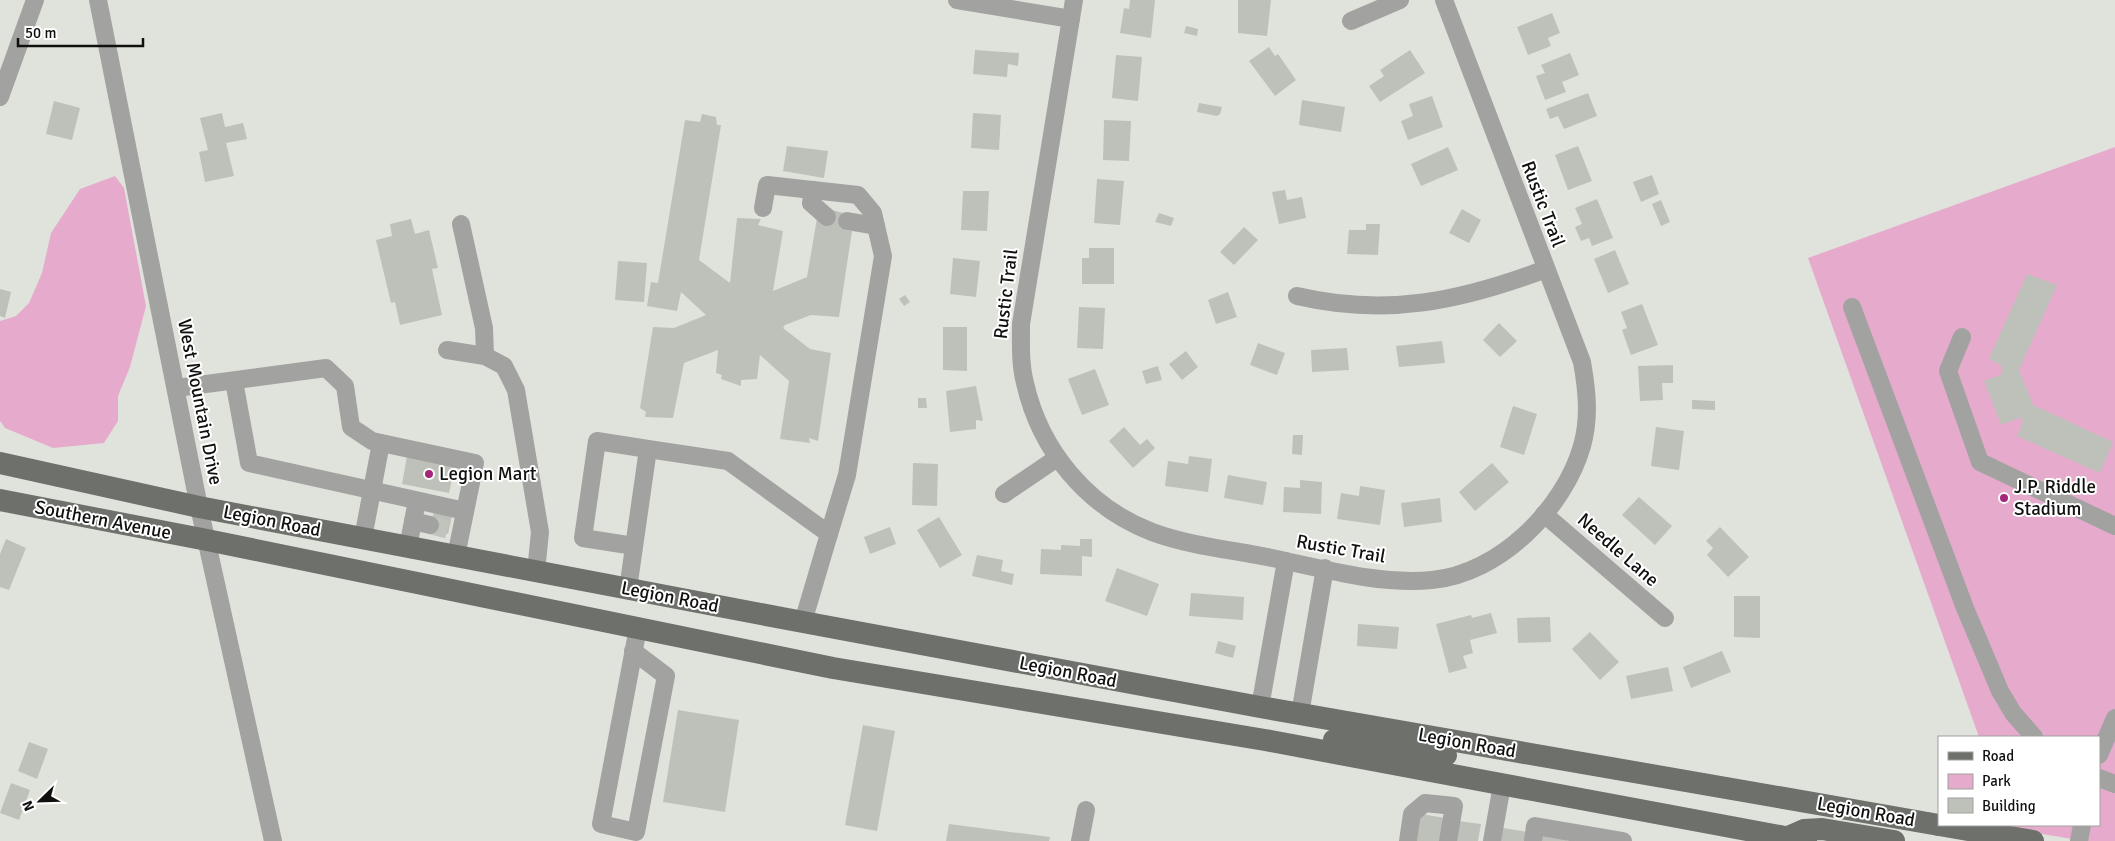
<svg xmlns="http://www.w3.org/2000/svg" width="2115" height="841" font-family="Signika,sans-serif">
	<rect width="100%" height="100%" fill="#e0e3dc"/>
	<g fill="#e6abcc">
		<polygon points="2115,147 2115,841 2084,841 2012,829 2011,825 2099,825 2099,737 1979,737 1808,258"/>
		<polygon points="115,176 124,188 146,306 130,367 118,396 118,421 104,443 53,448 5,428 0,421 0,321 16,316 29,303 42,273 51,233 80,189"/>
	</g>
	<g fill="#bec1ba">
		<polygon points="1130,0 1155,0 1151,38 1120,33 1124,8 1129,9"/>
		<polygon points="1238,0 1271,0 1267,36 1238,33"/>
		<polygon points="1552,13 1560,33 1548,38 1551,46 1528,55 1517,27"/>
		<polygon points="1186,26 1198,29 1197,36 1184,33"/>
		<polygon points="1269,47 1275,56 1278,54 1296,80 1275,96 1249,61"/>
		<polygon points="975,50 1019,53 1018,66 1008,64 1007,77 973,74"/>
		<polygon points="1410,50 1425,73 1380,102 1369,86 1384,76 1380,70"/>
		<polygon points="1570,53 1579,75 1562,82 1566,92 1545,100 1536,76 1545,73 1541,65"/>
		<polygon points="1116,55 1142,57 1138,101 1112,98"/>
		<polygon points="1588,93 1597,116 1564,129 1558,116 1550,119 1546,109"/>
		<polygon points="1432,96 1443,127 1408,140 1401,121 1413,116 1409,104"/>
		<polygon points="1302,100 1345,107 1341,132 1299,125"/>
		<polygon points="54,101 80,108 72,140 46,134"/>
		<polygon points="1199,103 1222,107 1220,114 1217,116 1197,112"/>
		<polygon points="222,113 225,127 243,123 247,139 226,143 234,176 205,182 199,152 208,150 200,118"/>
		<polygon points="973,113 1001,115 999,150 971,148"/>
		<polygon points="702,114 716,117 717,125 721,125 699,260 730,283 737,218 761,219 758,225 783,231 773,291 807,277 817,218 831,218 832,210 847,214 846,230 852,231 839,317 811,315 785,325 783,328 810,349 831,353 818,441 809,438 810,443 780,439 789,381 760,355 757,379 741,380 741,386 721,379 722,375 716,373 718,350 684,363 673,418 645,417 646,412 640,408 653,327 674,328 706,315 681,292 677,311 647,306 651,282 658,283 685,120 700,122"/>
		<polygon points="1104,120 1131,121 1129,161 1103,160"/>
		<polygon points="787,146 828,151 824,178 783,171"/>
		<polygon points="1578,146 1592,181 1568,190 1555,155"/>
		<polygon points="1448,147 1458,170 1421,186 1411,164"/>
		<polygon points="1652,175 1659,194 1641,202 1633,182"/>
		<polygon points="1097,179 1124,181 1120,225 1094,223"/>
		<polygon points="1285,190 1287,200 1302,197 1306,218 1279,224 1272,192"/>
		<polygon points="963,191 989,191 987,231 961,230"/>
		<polygon points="1597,199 1613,238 1592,246 1589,238 1581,241 1575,227 1582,224 1575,208"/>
		<polygon points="1661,200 1670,222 1661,226 1652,204"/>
		<polygon points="1462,209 1481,220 1469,243 1449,233"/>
		<polygon points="1159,213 1174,218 1171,226 1155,222"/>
		<polygon points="411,219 415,234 429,230 438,268 432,269 442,315 400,325 395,302 391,303 376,240 392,236 390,224"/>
		<polygon points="1366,224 1380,224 1378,255 1347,254 1349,230 1366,230"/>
		<polygon points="1244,227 1258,240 1234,265 1220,252"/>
		<polygon points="1089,248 1114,248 1114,284 1082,284 1082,258 1089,258"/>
		<polygon points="1615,250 1629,284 1608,293 1594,259"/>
		<polygon points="953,258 980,261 976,297 950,294"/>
		<polygon points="618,261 647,263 644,302 615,300"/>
		<polygon points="2027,274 2057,285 2019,370 2033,405 2113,442 2100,473 2017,436 2023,421 2019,418 2001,425 1984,381 2002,374 2002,366 1989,359"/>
		<polygon points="0,289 11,292 5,318 0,316"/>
		<polygon points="1228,292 1237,317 1216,324 1208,300"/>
		<polygon points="905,295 910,302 904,306 899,299"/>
		<polygon points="1642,304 1658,345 1631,355 1622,330 1627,328 1621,312"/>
		<polygon points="1079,307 1105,308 1103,349 1077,348"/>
		<polygon points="1499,323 1517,341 1500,357 1483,340"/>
		<polygon points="943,327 967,327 967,371 943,370"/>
		<polygon points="1442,341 1445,363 1399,367 1396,346"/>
		<polygon points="1258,343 1285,353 1277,375 1250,365"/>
		<polygon points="1347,348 1349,370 1312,372 1311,350"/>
		<polygon points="1186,351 1198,367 1182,380 1169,364"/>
		<polygon points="1673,365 1673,383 1662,383 1663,400 1640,401 1638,366"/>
		<polygon points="1158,366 1162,380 1146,384 1142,371"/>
		<polygon points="1095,369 1109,405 1082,415 1068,379"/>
		<polygon points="976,386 983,421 976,420 976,429 950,432 946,391"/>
		<polygon points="918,398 926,398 927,408 918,408"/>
		<polygon points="1692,400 1715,401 1715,410 1692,409"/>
		<polygon points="1513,406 1537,414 1524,455 1500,447"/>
		<polygon points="1124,427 1140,445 1147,439 1155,448 1133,468 1109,441"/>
		<polygon points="1656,427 1684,431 1679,470 1651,466"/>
		<polygon points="1293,435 1303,435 1302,455 1292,454"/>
		<polygon points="407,456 455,465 449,493 402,484"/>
		<polygon points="1189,456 1212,459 1208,492 1165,486 1168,461 1188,464"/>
		<polygon points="913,463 938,464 937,506 912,505"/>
		<polygon points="1492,463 1509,482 1475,511 1459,492"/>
		<polygon points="1228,475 1267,482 1263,505 1224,498"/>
		<polygon points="1300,480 1322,482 1321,514 1283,512 1284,487 1300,488"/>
		<polygon points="1360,486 1385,490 1380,525 1337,519 1341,493 1359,496"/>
		<polygon points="1639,497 1672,526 1655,545 1622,515"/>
		<polygon points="1440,498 1442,522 1404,527 1401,503"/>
		<polygon points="434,512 452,516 448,534 429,529"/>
		<polygon points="939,517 962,555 940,568 917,530"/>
		<polygon points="890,527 896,544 870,554 864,537"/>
		<polygon points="1720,527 1749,557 1728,577 1707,555 1713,548 1706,541"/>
		<polygon points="6,539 26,548 9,590 0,587 0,554"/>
		<polygon points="1080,539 1092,539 1092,557 1082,556 1082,576 1040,574 1041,549 1061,550 1061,545 1080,546"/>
		<polygon points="977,555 1003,560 1001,571 1014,574 1012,585 972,576"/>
		<polygon points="1117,568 1159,584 1147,616 1105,601"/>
		<polygon points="1191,593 1244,597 1243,620 1189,616"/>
		<polygon points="1734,596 1760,596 1760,638 1734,637"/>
		<polygon points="1491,613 1497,633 1470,640 1473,653 1463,656 1467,668 1449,673 1436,624 1471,615 1472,618"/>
		<polygon points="1550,617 1551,642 1518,643 1517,618"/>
		<polygon points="1358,624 1399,627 1397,649 1357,646"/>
		<polygon points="1590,632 1619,662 1600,680 1572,649"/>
		<polygon points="1218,641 1236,646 1233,658 1215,653"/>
		<polygon points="1722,651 1731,672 1691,688 1683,667"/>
		<polygon points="1668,667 1673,691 1631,699 1626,676"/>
		<polygon points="678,710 739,720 725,812 663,802"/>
		<polygon points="863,725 895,731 877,831 845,825"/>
		<polygon points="29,742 48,749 37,779 18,771"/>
		<polygon points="11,783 30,790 19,820 0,813"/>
		<polygon points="1421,814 1445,818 1442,841 1417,841"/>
		<polygon points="1458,821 1481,824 1478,841 1455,841"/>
		<polygon points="949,824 1050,837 1049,841 946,841"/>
		<polygon points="1503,828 1528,832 1526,841 1501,841"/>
		<polygon points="1542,836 1567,840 1567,841 1541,841"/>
	</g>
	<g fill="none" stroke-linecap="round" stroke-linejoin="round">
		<polyline stroke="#c1c4bd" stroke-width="18" stroke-dasharray="18 9" stroke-linecap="butt" points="430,525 449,530"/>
		<g stroke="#a2a3a1" stroke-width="18">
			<polyline points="98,0 199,507 273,841"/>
			<polyline points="957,0 1071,19"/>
			<path d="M1074,0L1021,324C1021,344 1020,364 1025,383C1040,450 1087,507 1152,532C1190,546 1233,550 1272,558C1324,569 1379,585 1432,580C1499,574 1564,509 1582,446C1590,418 1587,390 1582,362L1444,0"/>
			<polyline points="1351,21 1400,0"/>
			<polyline points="0,97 35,0"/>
			<polyline points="813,190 811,203 827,217"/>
			<polyline points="763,208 767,185 858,195 873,213 883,256 847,475 829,534"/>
			<polyline points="847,221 876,226"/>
			<polyline points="461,224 484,328 485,356"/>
			<path d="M1297,296C1387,317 1461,301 1546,269"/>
			<polyline points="1852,307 1965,608 2000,691 2013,713 2034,737"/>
			<polyline points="1962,337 1948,371 1980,462 2115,526"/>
			<polyline points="447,350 485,356 504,366 516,390 540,532 536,572"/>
			<polyline points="234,381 249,463 465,511"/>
			<polyline points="176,388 326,368 345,386 351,427 372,441 475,463 456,556"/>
			<polyline points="648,449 728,461 829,534 803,622"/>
			<polyline points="1004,494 1057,458"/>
			<polyline points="1544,514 1665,618"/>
			<polyline points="413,521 430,525"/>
			<polyline points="363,538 381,443"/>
			<polyline points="408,547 417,501"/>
			<polyline points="628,589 648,449 597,441 583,538 634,546"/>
			<polyline points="633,651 666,676 636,832 601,824 638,628"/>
			<polyline points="1260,707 1286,561"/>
			<polyline points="1300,714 1325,568"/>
			<polyline points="2099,755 2115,718"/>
			<polyline points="2099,778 2115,784"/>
			<polyline points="1080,841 1086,810"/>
			<polyline points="1408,841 1412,814 1425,803 1454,806 1448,841"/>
			<polyline points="1492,841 1502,785"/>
			<polyline points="1533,841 1535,826 1623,841"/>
			<polyline points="2079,841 2082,825"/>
		</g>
		<g stroke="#6d706b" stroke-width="22">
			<polyline points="0,463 199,507 803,622 1260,707 1939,825"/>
			<polyline points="0,500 207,540 833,668 1265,740 1806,841"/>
			<polyline points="1334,740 1446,755"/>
			<polyline points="1939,825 2033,841"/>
			<polyline points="1788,837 1804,830 1822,829 1894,841"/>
		</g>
	</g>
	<g fill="#a2267a" stroke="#fff" stroke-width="2">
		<circle cx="429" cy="474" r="5"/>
		<circle cx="2004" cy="498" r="5"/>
	</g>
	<g text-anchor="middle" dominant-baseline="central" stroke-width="4" stroke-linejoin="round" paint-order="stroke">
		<g font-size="19" fill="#10110f" stroke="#fff">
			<text transform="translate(1543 204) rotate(69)">Rustic Trail</text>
			<text transform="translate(1006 294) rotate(-83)">Rustic Trail</text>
			<text transform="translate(200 402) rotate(79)">West Mountain Drive</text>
			<text transform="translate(103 520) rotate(11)">Southern Avenue</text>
			<text transform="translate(272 521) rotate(11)">Legion Road</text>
			<text transform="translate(1341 549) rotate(10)">Rustic Trail</text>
			<text transform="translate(1618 550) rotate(41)">Needle Lane</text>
			<text transform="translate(670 597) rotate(11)">Legion Road</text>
			<text transform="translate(1068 672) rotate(11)">Legion Road</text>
			<text transform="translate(1467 743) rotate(10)">Legion Road</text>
			<text transform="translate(1866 812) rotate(10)">Legion Road</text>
		</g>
		<g font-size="19" fill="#10110f" stroke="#fff" text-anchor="start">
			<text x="439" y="474">Legion Mart</text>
			<text x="2014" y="487">J.P. Riddle<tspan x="2014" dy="22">Stadium</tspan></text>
		</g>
	</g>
	<rect x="1938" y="736" width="162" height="90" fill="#ffffff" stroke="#9fa09f"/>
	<rect x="1948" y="752" width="25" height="8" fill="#6d706b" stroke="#9fa09f"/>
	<text x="1982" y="761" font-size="15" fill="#10110f">Road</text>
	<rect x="1948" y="774" width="25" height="15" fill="#e6abcc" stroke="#9fa09f"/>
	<text x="1982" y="786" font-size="15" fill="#10110f">Park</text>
	<rect x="1948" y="798" width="25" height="15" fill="#bec1ba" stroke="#9fa09f"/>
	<text x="1982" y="811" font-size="15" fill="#10110f">Building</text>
	<g transform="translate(40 801) rotate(247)" stroke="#ffffff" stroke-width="4" paint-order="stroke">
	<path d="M0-4L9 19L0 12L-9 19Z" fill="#10110f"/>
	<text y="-8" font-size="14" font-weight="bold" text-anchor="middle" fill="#10110f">N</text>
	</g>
	<path d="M18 38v8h125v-8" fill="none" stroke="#10110f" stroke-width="2.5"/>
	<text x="25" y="38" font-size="15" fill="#10110f" stroke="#ffffff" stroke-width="4" paint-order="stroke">50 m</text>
</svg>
